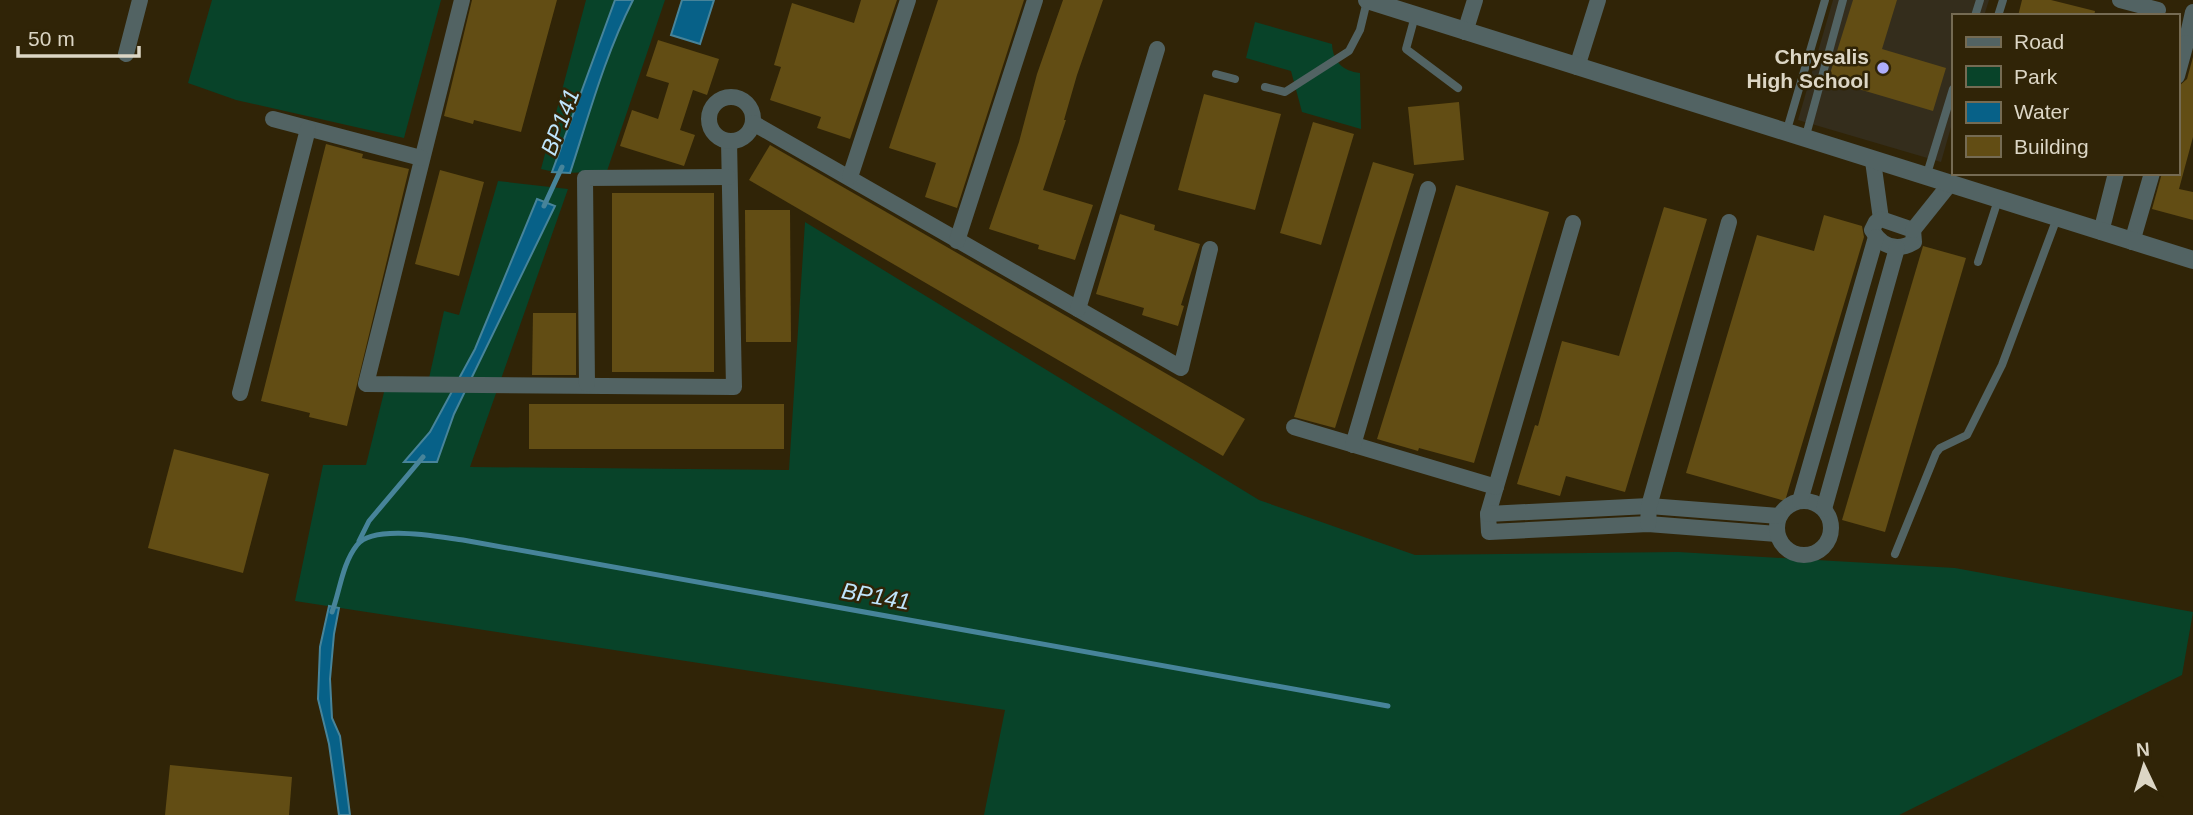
<svg xmlns="http://www.w3.org/2000/svg" width="2193" height="815" font-family="Helvetica,sans-serif">
	<rect width="100%" height="100%" fill="#302407"/>
	<polygon fill="#342d1c" points="1833,0 1989,0 1984,16 1953,16 1953,120 1941,162 1798,120"/>
	<g fill="#084329">
		<polygon points="212,0 441,0 404,138 236,100 188,83"/>
		<path d="M586,0H665L607,171C584,172 563,175 541,169Z"/>
		<path d="M1255,22L1332,44C1333,62 1343,71 1360,73L1361,129L1302,112L1291,71L1246,58Z"/>
		<polygon points="498,181 568,189 470,467 789,470 805,222 1259,500 1415,555 1678,552 1955,568 2193,612 2182,675 1899,815 984,815 1005,710 295,601 323,465 366,465 388,376 427,387 444,311 459,315"/>
	</g>
	<g fill="#076188" stroke="#47849a" stroke-width="2">
		<path d="M615,0H633C605,55 589,115 570,173L552,172Z"/>
		<polygon points="682,0 714,0 700,44 671,35"/>
		<polygon points="537,199 555,206 454,414 437,462 404,462 430,432 475,349"/>
		<polygon points="329,606 339,608 334,634 330,679 332,718 340,736 350,815 339,815 329,744 318,699 320,647"/>
	</g>
	<g fill="none" stroke-linecap="round" stroke-linejoin="round">
		<g stroke="#47849a" stroke-width="5">
			<polyline points="544,206 562,167"/>
			<polyline points="359,541 369,521 423,457"/>
			<path d="M332,612C340,591 342,564 357,545C373,524 439,537 463,540L1388,706"/>
		</g>
	</g>
	<g fill="#624d14">
		<polygon points="472,0 557,0 521,132 474,120 473,124 444,116"/>
		<polygon points="861,0 897,0 850,139 817,128 821,117 770,100 781,67 774,65 792,3 854,23"/>
		<polygon points="938,0 1024,0 957,208 925,197 936,163 889,148"/>
		<polygon points="1063,0 1103,0 1077,75 1064,120 1066,120 1043,190 1093,205 1075,260 1038,249 1039,245 989,229 1019,142 1037,74"/>
		<polygon points="1853,0 1897,0 1882,49 1946,68 1933,111 1828,80"/>
		<polygon points="2022,0 2051,0 2095,11 2094,16 2018,16"/>
		<polygon points="658,40 719,59 707,95 693,90 680,130 695,135 684,166 620,146 632,110 658,119 669,83 646,76"/>
		<polygon points="2193,57 2193,137 2179,189 2193,192 2193,220 2152,209 2162,173 2177,173 2177,93 2179,86 2187,79"/>
		<polygon points="1204,94 1281,114 1255,210 1178,190"/>
		<polygon points="1459,102 1464,160 1414,165 1408,107"/>
		<polygon points="1313,122 1354,134 1321,245 1280,233"/>
		<polygon points="326,144 363,154 362,158 409,169 347,426 309,417 310,413 261,401"/>
		<polygon points="770,145 1245,419 1223,456 749,180"/>
		<polygon points="1373,162 1414,174 1335,428 1294,417"/>
		<polygon points="440,170 484,182 459,276 415,264"/>
		<polygon points="1456,185 1549,212 1474,463 1419,448 1418,451 1377,439"/>
		<rect x="612" y="193" width="102" height="179"/>
		<polygon points="1664,207 1707,219 1625,492 1566,476 1560,496 1517,484 1535,425 1538,426 1562,341 1619,356"/>
		<polygon points="745,210 790,210 791,342 746,342"/>
		<polygon points="1120,214 1155,225 1154,230 1200,244 1181,305 1184,306 1178,326 1142,315 1144,308 1096,294"/>
		<polygon points="1824,215 1862,226 1864,237 1785,501 1686,473 1757,235 1814,251"/>
		<polygon points="1923,246 1966,258 1885,532 1842,520"/>
		<polygon points="533,313 576,313 576,375 532,375"/>
		<rect x="529" y="404" width="255" height="45"/>
		<polygon points="174,449 269,474 243,573 148,548"/>
		<polygon points="170,765 292,777 289,815 165,815"/>
	</g>
	<g fill="none" stroke-linecap="round" stroke-linejoin="round">
		<g stroke="#526363" stroke-width="8">
			<polyline points="1415,16 1406,49 1458,88"/>
			<polyline points="1975,16 1980,0"/>
			<polyline points="1998,16 2003,0"/>
			<polyline points="1216,74 1235,79"/>
			<polyline points="1265,87 1285,92 1349,51 1360,30 1367,1"/>
			<polyline points="1786,133 1825,0"/>
			<polyline points="1805,139 1843,0"/>
			<polyline points="1926,177 1953,89"/>
			<polyline points="1978,262 1998,200"/>
			<polyline points="1895,554 1936,453 1940,448 1967,435 2002,365 2057,218"/>
		</g>
		<g stroke="#526363" stroke-width="16">
			<polyline points="462,0 366,384 734,387 729,141"/>
			<polyline points="2120,0 2158,10"/>
			<polyline points="1465,32 1475,0"/>
			<polyline points="2177,40 2186,43 2193,12"/>
			<polyline points="126,54 140,0"/>
			<polyline points="1577,67 1598,0"/>
			<polyline points="2177,76 2186,43"/>
			<circle cx="731" cy="119" r="22"/>
			<polyline points="273,119 421,158"/>
			<polyline points="753,123 1181,368 1210,249"/>
			<polyline points="1873,161 1881,219"/>
			<polyline points="850,177 908,0"/>
			<path d="M1881,219L1913,230L1914,242C1897,252 1882,247 1872,230L1876,222Z"/>
			<polyline points="1573,223 1488,514 1489,532 1648,524 1777,534"/>
			<polyline points="1913,230 1949,185"/>
			<polyline points="2101,232 2116,173"/>
			<polyline points="957,241 1035,0"/>
			<polyline points="2132,242 2152,173"/>
			<polyline points="1078,309 1157,49"/>
			<polyline points="587,384 585,178 728,177"/>
			<polyline points="240,393 308,129"/>
			<polyline points="1294,427 1496,487"/>
			<polyline points="1353,445 1428,189"/>
			<circle cx="1804" cy="528" r="27"/>
			<polyline points="1800,501 1876,237"/>
			<polyline points="1824,509 1897,248"/>
			<polyline points="1488,514 1649,506 1779,516"/>
			<polyline points="1648,524 1649,506 1729,222"/>
		</g>
		<polyline stroke="#526363" stroke-width="18" points="1367,0 2193,260"/>
	</g>
	<circle fill="#aeaefb" stroke="#302407" stroke-width="2.5" cx="1883" cy="68" r="7"/>
	<g text-anchor="middle" dominant-baseline="central" stroke-width="5" stroke-linejoin="round" paint-order="stroke">
		<g font-size="21" font-weight="bold" fill="#dcd6c5" stroke="#302407" text-anchor="end">
			<text x="1869" y="56">Chrysalis<tspan x="1869" dy="24">High School</tspan></text>
		</g>
		<g font-size="23" font-style="italic" fill="#bfe5fc" stroke="#302407">
			<text transform="translate(560 122) rotate(-69)">BP141</text>
			<text transform="translate(876 596) rotate(10)">BP141</text>
		</g>
	</g>
	<rect x="1952" y="14" width="228" height="161" fill="#302407" stroke="#756b53" stroke-width="2"/>
	<rect x="1966" y="37" width="35" height="10" fill="#526363" stroke="#756b53" stroke-width="2"/>
	<text x="2014" y="49" font-size="21" fill="#dcd6c5">Road</text>
	<rect x="1966" y="66" width="35" height="21" fill="#084329" stroke="#756b53" stroke-width="2"/>
	<text x="2014" y="84" font-size="21" fill="#dcd6c5">Park</text>
	<rect x="1966" y="102" width="35" height="21" fill="#076188" stroke="#756b53" stroke-width="2"/>
	<text x="2014" y="119" font-size="21" fill="#dcd6c5">Water</text>
	<rect x="1966" y="136" width="35" height="21" fill="#624d14" stroke="#756b53" stroke-width="2"/>
	<text x="2014" y="154" font-size="21" fill="#dcd6c5">Building</text>
	<g transform="translate(2144 766) rotate(356)" stroke="#302407" stroke-width="5" paint-order="stroke">
	<path d="M0-5L12 26L0 18L-12 26Z" fill="#dcd6c5"/>
	<text y="-10" font-size="19" font-weight="bold" text-anchor="middle" fill="#dcd6c5">N</text>
	</g>
	<path d="M18 46v10h121v-10" fill="none" stroke="#dcd6c5" stroke-width="3.5"/>
	<text x="28" y="46" font-size="21" fill="#dcd6c5" stroke="#302407" stroke-width="5" paint-order="stroke">50 m</text>
</svg>
